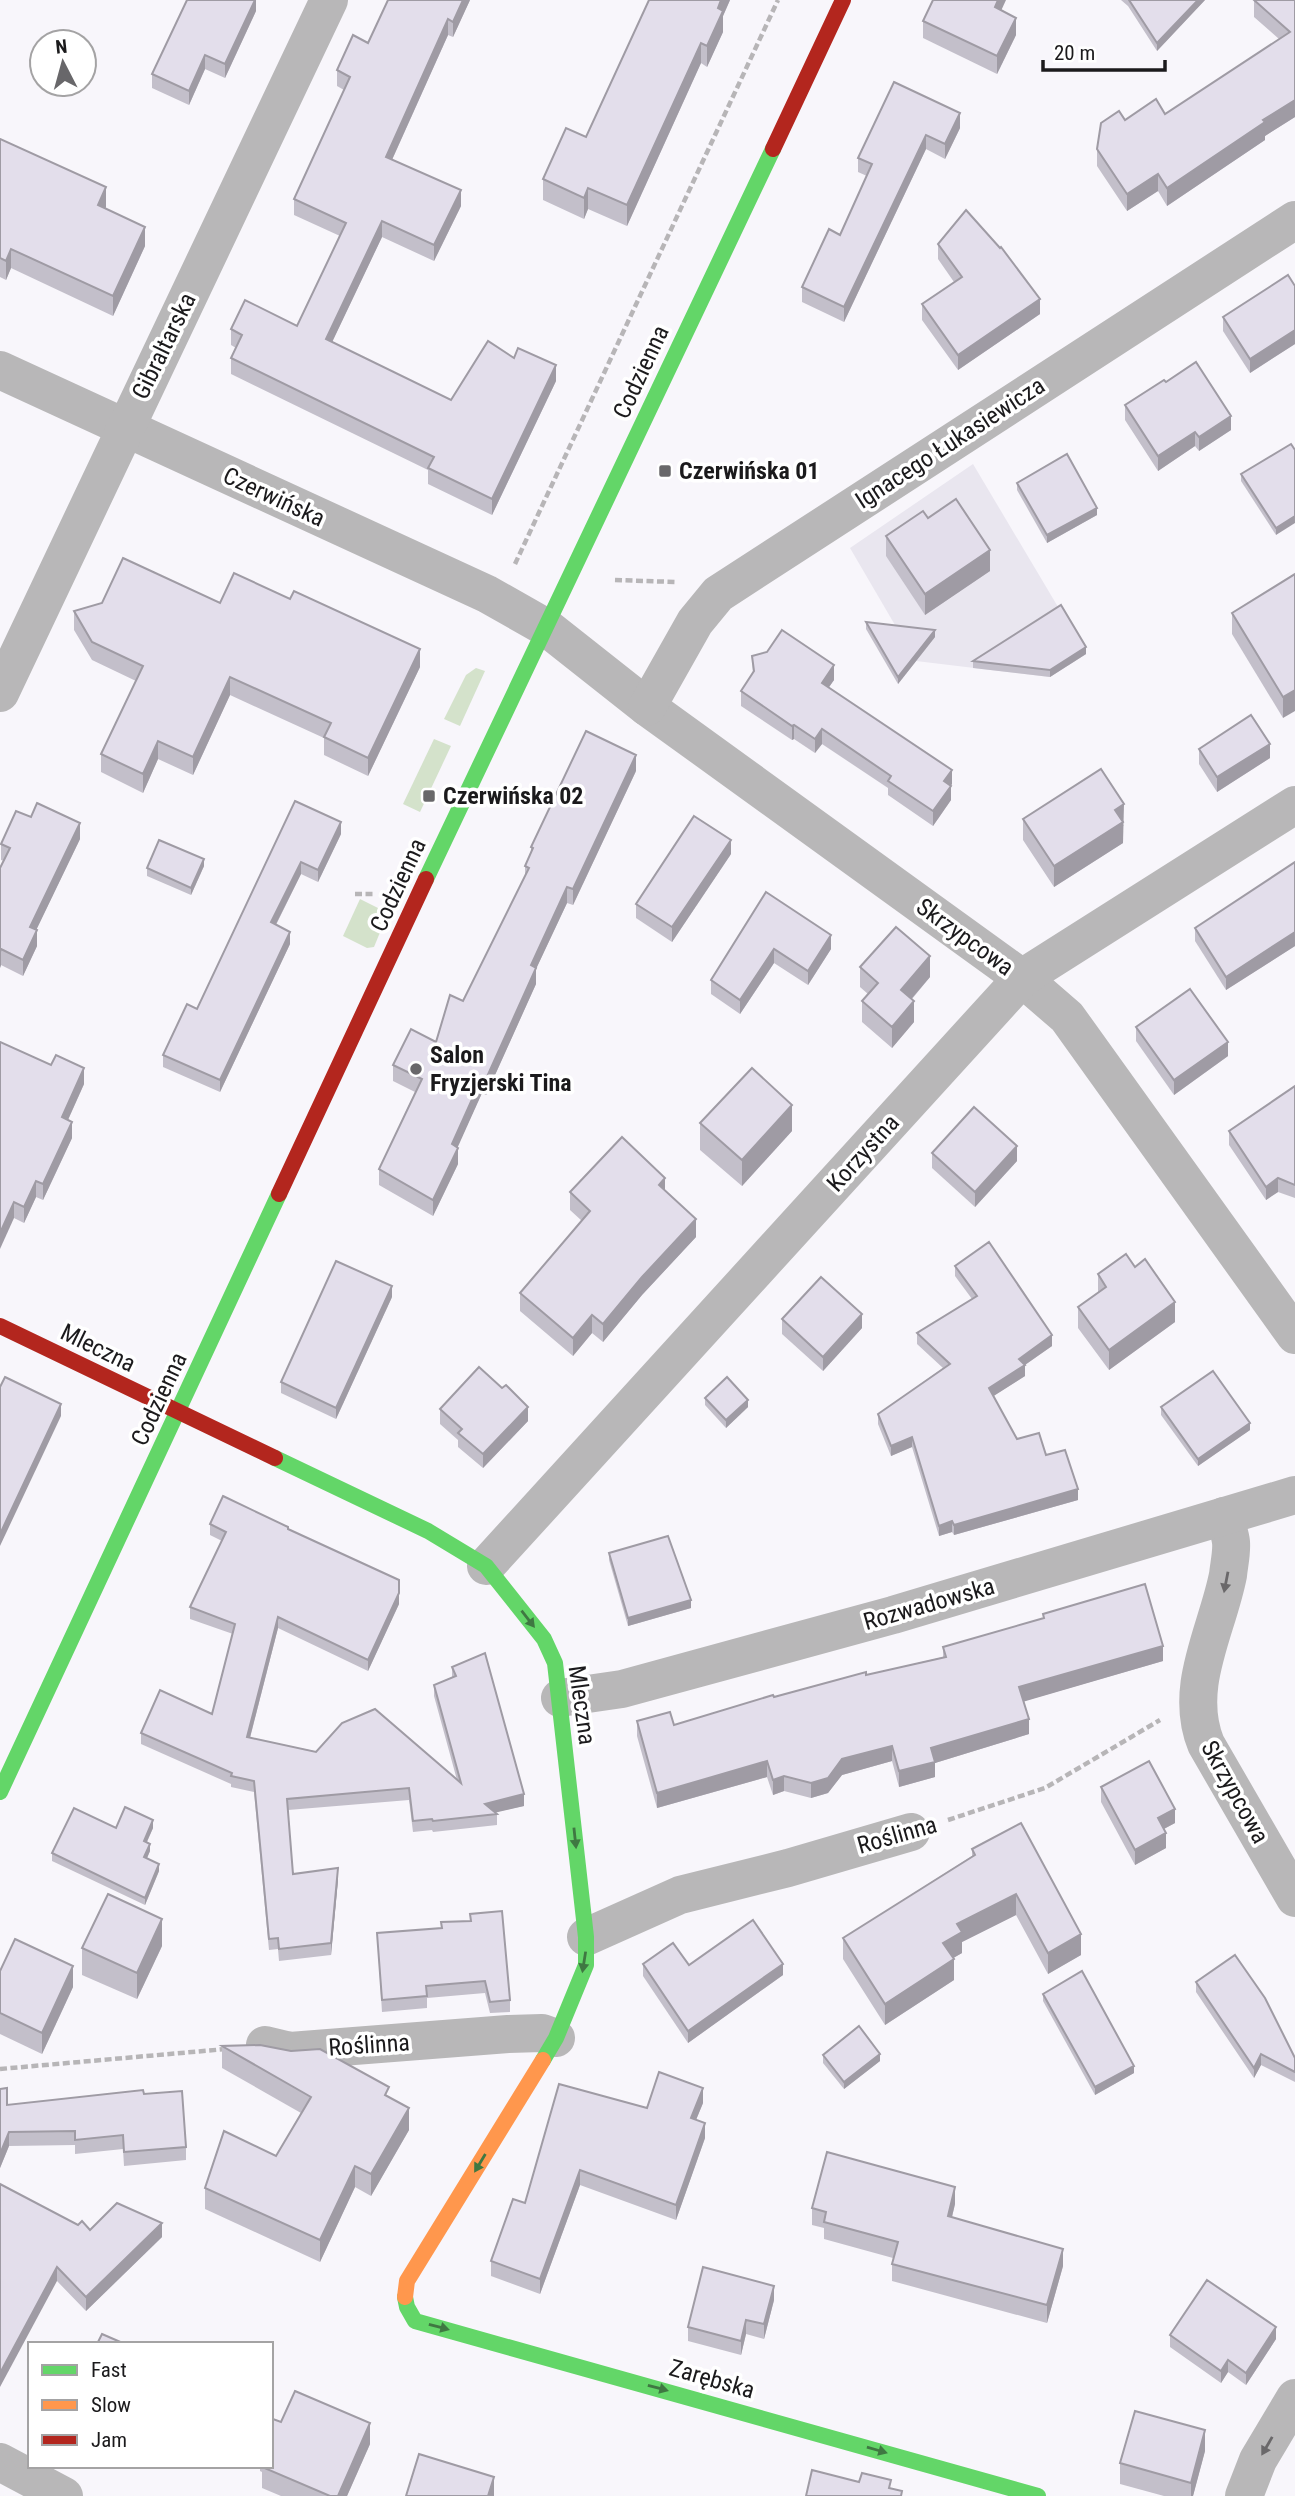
<svg xmlns="http://www.w3.org/2000/svg" width="1295" height="2496" font-family="'Roboto Condensed',sans-serif">
	<rect width="100%" height="100%" fill="#f8f6fb"/>
	<polygon fill="#e9e6ef" points="973,464 1086,654 1050,677 916,661 850,548"/>
	<g fill="#d4e2cb">
		<polygon points="476,668 485,671 460,726 444,719 466,675"/>
		<polygon points="434,739 451,746 420,812 403,804"/>
		<polygon points="360,899 388,913 374,947 367,948 343,936"/>
	</g>
	<g fill="none" stroke-linecap="round" stroke-linejoin="round">
		<g stroke="#b7b5b7" stroke-width="4.5" stroke-dasharray="7 3.5" stroke-linecap="butt">
			<polyline points="515,564 778,0"/>
			<polyline points="615,580 676,582"/>
			<polyline points="355,894 375,894"/>
			<polyline points="948,1820 1045,1788 1160,1720"/>
			<polyline points="0,2069 226,2049"/>
		</g>
		<g stroke="#b8b7b8" stroke-width="38">
			<polyline points="0,370 487,594 547,628 647,707 1022,978 1067,1017 1295,1335"/>
			<polyline points="0,693 329,0"/>
			<polyline points="647,707 695,622 718,594 1295,220"/>
			<path d="M1224,1516C1226,1524 1230,1533 1231,1542C1232,1552 1229,1565 1228,1575C1217,1631 1183,1687 1206,1744L1295,1898"/>
			<polyline points="486,1566 1022,978 1295,805"/>
			<polyline points="560,1698 622,1689 893,1615 1295,1495"/>
			<polyline points="586,1937 680,1895 788,1868 911,1832"/>
			<polyline points="265,2045 290,2051 508,2034 542,2033 556,2038"/>
			<polyline points="0,2462 64,2496"/>
			<polyline points="1244,2496 1258,2460 1295,2398"/>
		</g>
		<g stroke="#63d668" stroke-width="16">
			<polyline points="426,879 773,149"/>
			<polyline points="275,1458 428,1531 486,1566 544,1639 555,1663 586,1937 586,1965 556,2038 543,2060"/>
			<polyline points="0,1792 279,1194"/>
			<polyline points="405,2297 407,2307 415,2321 1038,2496"/>
		</g>
		<polyline stroke="#ff974d" stroke-width="16" points="405,2297 407,2281 543,2060"/>
		<g stroke="#b3261e" stroke-width="16">
			<polyline points="773,149 843,0"/>
			<polyline points="279,1194 426,879"/>
			<polyline points="0,1326 275,1458"/>
		</g>
	</g>
	<g fill="#c3bfca">
		<polygon points="255,0 256,0 256,11 225,78 205,69 189,105 152,88 152,74"/>
		<polygon points="470,0 453,37 448,35 392,160 461,206 434,261 382,237 332,342 451,400 514,358 556,381 492,515 428,484 428,470 231,374 231,358 236,348 231,345 231,329 297,326 340,236 294,215 294,199 344,90 337,86 337,70 368,43"/>
		<polygon points="649,0 730,0 723,16 723,32 707,67 701,63 627,226 588,209 584,219 543,200 543,179 586,137"/>
		<polygon points="1121,0 1205,0 1157,51 1128,6"/>
		<polygon points="1254,0 1295,0 1295,117 1265,136 1265,140 1167,206 1158,191 1127,211 1097,166 1097,149 1125,120 1165,114 1279,39 1254,17"/>
		<polygon points="1001,10 1016,35 997,74 923,38 923,21"/>
		<polygon points="894,82 960,128 945,159 926,149 844,322 802,302 802,287 840,235 867,176 858,172 858,158"/>
		<polygon points="0,139 106,207 105,208 145,246 113,316 11,268 6,280 0,277"/>
		<polygon points="938,244 1040,314 958,370 922,320 922,304 954,282 938,259"/>
		<polygon points="1295,286 1295,344 1250,373 1223,331 1223,317"/>
		<polygon points="1166,382 1231,430 1199,451 1195,446 1158,471 1125,420 1125,405"/>
		<polygon points="1291,444 1276,535 1241,481 1241,474"/>
		<polygon points="1017,483 1097,515 1047,543 1017,490"/>
		<polygon points="928,518 990,571 925,615 886,556 886,536"/>
		<polygon points="1295,574 1283,718 1232,634 1232,613"/>
		<polygon points="220,603 420,667 368,776 324,755 324,738 230,695 193,775 158,759 143,793 101,772 101,754 136,681 92,660 74,630 74,611"/>
		<polygon points="866,622 935,637 898,684 866,629"/>
		<polygon points="1086,654 1050,677 973,668 973,661"/>
		<polygon points="752,656 834,680 829,687 952,784 951,785 951,800 933,826 888,795 888,788 822,744 815,753 794,739 792,740 741,706 741,691 753,674"/>
		<polygon points="1199,749 1270,758 1217,792 1199,764"/>
		<polygon points="636,771 573,905 567,903 536,969 536,984 486,1095 482,1093 457,1147 458,1164 433,1216 379,1185 379,1169 415,1092 393,1081 393,1065 436,1042 463,1001 525,876 525,866 531,853 531,847"/>
		<polygon points="295,801 341,834 318,882 301,874 276,925 290,944 220,1092 163,1067 163,1055 197,1009"/>
		<polygon points="1023,819 1124,825 1123,826 1123,843 1054,887 1023,840"/>
		<polygon points="80,839 36,930 37,946 23,976 1,965 0,968 0,868 4,861 1,860 1,844"/>
		<polygon points="731,854 672,942 636,918 636,904"/>
		<polygon points="1295,862 1295,946 1226,990 1195,941 1195,928"/>
		<polygon points="204,866 191,895 147,876 147,868"/>
		<polygon points="766,892 831,949 808,985 774,963 740,1014 711,994 711,980"/>
		<polygon points="860,967 930,977 912,999 914,1022 892,1048 862,1022 862,1001 868,994 860,987"/>
		<polygon points="1136,1027 1228,1056 1174,1095 1136,1041"/>
		<polygon points="0,1042 84,1084 68,1120 72,1138 43,1200 36,1197 24,1223 14,1218"/>
		<polygon points="1295,1086 1295,1198 1278,1192 1266,1200 1229,1145 1229,1131"/>
		<polygon points="700,1123 792,1131 742,1186 700,1150"/>
		<polygon points="932,1153 1017,1161 975,1207 932,1168"/>
		<polygon points="665,1190 696,1237 642,1295 603,1342 592,1333 573,1356 520,1311 520,1293 582,1221 570,1210 570,1192"/>
		<polygon points="955,1266 1052,1346 1025,1365 1025,1376 993,1396 1017,1439 1046,1455 1078,1500 954,1535 952,1532 939,1536 912,1447 891,1456 878,1424 878,1414 943,1368 917,1344 917,1333 972,1299 955,1276"/>
		<polygon points="1098,1274 1175,1322 1109,1370 1078,1328 1078,1307 1098,1293"/>
		<polygon points="392,1297 336,1419 281,1393 281,1382"/>
		<polygon points="782,1319 862,1328 823,1371 782,1334"/>
		<polygon points="705,1398 748,1407 726,1428 705,1405"/>
		<polygon points="1161,1407 1250,1430 1198,1466 1161,1415"/>
		<polygon points="440,1409 528,1421 483,1468 458,1447 458,1440 440,1424"/>
		<polygon points="210,1524 288,1529 399,1604 368,1671 278,1628 250,1738 457,1780 434,1696 434,1685 452,1677 452,1667 524,1806 495,1812 497,1814 497,1825 433,1832 432,1830 413,1832 409,1800 288,1810 293,1874 338,1880 331,1955 279,1961 278,1949 269,1950 254,1792 231,1787 231,1784 141,1744 141,1733 212,1714 233,1634 190,1619 190,1607 222,1541 210,1535"/>
		<polygon points="609,1553 691,1608 628,1626 609,1560"/>
		<polygon points="1043,1614 1163,1661 1024,1701 1029,1734 935,1763 935,1777 899,1787 892,1761 842,1775 828,1793 811,1798 784,1791 773,1795 767,1777 657,1808 637,1736 637,1721 674,1725 774,1697 943,1657 943,1647 1043,1619"/>
		<polygon points="1101,1787 1175,1823 1164,1829 1166,1848 1135,1865 1101,1802"/>
		<polygon points="116,1828 153,1828 147,1842 150,1851 147,1858 159,1871 145,1905 52,1861 52,1853"/>
		<polygon points="972,1849 1081,1955 1048,1974 1016,1915 962,1942 962,1953 953,1958 954,1980 885,2025 843,1959 843,1938 972,1856"/>
		<polygon points="470,1914 510,2000 510,2012 490,2013 485,1993 427,1998 427,2008 382,2012 377,1933 441,1928 470,1921"/>
		<polygon points="162,1946 137,1999 82,1975 82,1948"/>
		<polygon points="643,1964 689,1965 783,1975 688,2043 643,1976"/>
		<polygon points="0,1971 73,1987 42,2054 0,2034"/>
		<polygon points="1196,1982 1295,2058 1295,2082 1261,2065 1254,2078 1196,1992"/>
		<polygon points="1043,1994 1134,2073 1095,2095 1043,2001"/>
		<polygon points="222,2046 389,2097 409,2130 371,2196 355,2187 320,2262 205,2209 205,2188 276,2156 301,2113 222,2068"/>
		<polygon points="823,2055 880,2061 844,2089 823,2063"/>
		<polygon points="0,2089 7,2105 144,2094 186,2147 186,2160 124,2166 123,2149 75,2154 75,2145 9,2146 0,2168"/>
		<polygon points="703,2103 696,2120 705,2138 676,2220 580,2185 540,2294 491,2276 491,2261 525,2203 647,2108"/>
		<polygon points="0,2184 78,2225 90,2230 162,2237 86,2311 57,2281"/>
		<polygon points="955,2204 952,2217 1063,2266 1047,2323 892,2281 892,2264 893,2258 824,2239 824,2228 812,2225 812,2208"/>
		<polygon points="774,2300 764,2339 746,2334 741,2355 688,2341 688,2327"/>
		<polygon points="1170,2335 1276,2339 1246,2385 1228,2372 1221,2383 1170,2347"/>
		<polygon points="281,2422 370,2444 347,2496 281,2496 262,2488 262,2472 260,2471 260,2466 271,2466"/>
		<polygon points="1205,2451 1193,2496 1164,2496 1120,2484 1120,2463"/>
	</g>
	<g fill="#9f9ba4">
		<polygon points="255,0 256,0 256,11 225,78 225,64"/>
		<polygon points="463,0 470,0 453,37 453,22"/>
		<polygon points="721,0 730,0 723,16 723,32 707,67 707,46 718,8"/>
		<polygon points="998,0 1006,0 995,24 995,7"/>
		<polygon points="1198,0 1205,0 1157,51 1157,43"/>
		<polygon points="1016,18 1016,35 997,74 997,56"/>
		<polygon points="448,19 448,35 386,173 386,157"/>
		<polygon points="701,43 701,63 627,226 627,205"/>
		<polygon points="205,55 205,69 189,105 189,91"/>
		<polygon points="1295,100 1295,117 1265,136 1265,140 1167,206 1167,188 1263,120"/>
		<polygon points="960,113 960,128 945,159 945,144"/>
		<polygon points="926,135 926,149 844,322 844,307"/>
		<polygon points="1158,174 1158,191 1127,211 1127,194"/>
		<polygon points="106,187 106,207 98,224 98,205"/>
		<polygon points="588,188 588,209 584,219 584,198"/>
		<polygon points="461,190 461,206 434,261 434,245"/>
		<polygon points="382,221 382,237 326,355 326,339"/>
		<polygon points="145,227 145,246 113,316 113,296"/>
		<polygon points="11,249 11,268 6,280 6,261"/>
		<polygon points="1040,299 1040,314 958,370 958,355"/>
		<polygon points="1295,330 1295,344 1250,373 1250,359"/>
		<polygon points="556,365 556,381 492,515 492,499"/>
		<polygon points="1231,416 1231,430 1199,451 1199,437"/>
		<polygon points="1195,432 1195,446 1158,471 1158,456"/>
		<polygon points="1097,508 1097,515 1047,543 1047,535"/>
		<polygon points="1295,516 1295,523 1276,535 1276,528"/>
		<polygon points="990,550 990,571 925,615 925,594"/>
		<polygon points="935,630 935,637 898,684 898,677"/>
		<polygon points="1086,647 1086,654 1050,677 1050,670"/>
		<polygon points="420,649 420,667 368,776 368,758"/>
		<polygon points="834,665 834,680 822,697 822,683"/>
		<polygon points="230,677 230,695 193,775 193,757"/>
		<polygon points="1295,690 1295,711 1283,718 1283,697"/>
		<polygon points="794,725 794,739 792,740 792,726"/>
		<polygon points="822,729 822,744 815,753 815,739"/>
		<polygon points="158,741 158,759 143,793 143,774"/>
		<polygon points="1270,744 1270,758 1217,792 1217,777"/>
		<polygon points="636,755 636,771 573,905 573,889"/>
		<polygon points="952,770 952,784 944,795 944,781"/>
		<polygon points="951,786 951,800 933,826 933,811"/>
		<polygon points="1124,804 1123,843 1054,887 1054,866 1115,810"/>
		<polygon points="341,822 341,834 318,882 318,870"/>
		<polygon points="80,823 80,839 30,943 30,927"/>
		<polygon points="731,840 731,854 672,942 672,927"/>
		<polygon points="204,859 204,866 191,895 191,888"/>
		<polygon points="301,862 301,874 271,934 271,922"/>
		<polygon points="567,887 567,903 536,969 536,984 486,1095 486,1079 531,965"/>
		<polygon points="37,930 37,946 23,976 23,960"/>
		<polygon points="290,932 290,944 220,1092 220,1080"/>
		<polygon points="1295,932 1295,946 1226,990 1226,977"/>
		<polygon points="831,935 831,949 808,985 808,971"/>
		<polygon points="1,949 1,965 0,968 0,952"/>
		<polygon points="774,949 774,963 740,1014 740,1000"/>
		<polygon points="930,956 930,977 901,1011 901,990"/>
		<polygon points="914,1001 914,1022 892,1048 892,1027"/>
		<polygon points="1228,1042 1228,1056 1174,1095 1174,1080"/>
		<polygon points="84,1068 84,1084 62,1133 62,1117"/>
		<polygon points="482,1077 482,1093 452,1160 452,1144"/>
		<polygon points="792,1105 792,1131 742,1186 742,1160"/>
		<polygon points="72,1122 72,1138 43,1200 43,1184"/>
		<polygon points="1017,1146 1017,1161 975,1207 975,1192"/>
		<polygon points="458,1148 458,1164 433,1216 433,1200"/>
		<polygon points="665,1178 665,1196 659,1185"/>
		<polygon points="1278,1178 1278,1192 1266,1200 1266,1187"/>
		<polygon points="36,1181 36,1197 24,1223 24,1207"/>
		<polygon points="14,1202 14,1218 0,1249 0,1233"/>
		<polygon points="696,1219 696,1237 642,1295 603,1342 603,1324 642,1277"/>
		<polygon points="392,1286 392,1297 336,1419 336,1408"/>
		<polygon points="1175,1302 1175,1322 1109,1370 1109,1350"/>
		<polygon points="862,1314 862,1328 823,1371 823,1357"/>
		<polygon points="592,1315 592,1333 573,1356 573,1338"/>
		<polygon points="1052,1335 1052,1346 1019,1369 1019,1359"/>
		<polygon points="1025,1365 1025,1376 989,1399 989,1388"/>
		<polygon points="748,1400 748,1407 726,1428 726,1420"/>
		<polygon points="61,1404 61,1416 0,1546 0,1534"/>
		<polygon points="528,1407 528,1421 483,1468 483,1454"/>
		<polygon points="1250,1423 1250,1430 1198,1466 1198,1459"/>
		<polygon points="912,1437 912,1447 891,1456 891,1446"/>
		<polygon points="1078,1489 1078,1500 954,1535 954,1525"/>
		<polygon points="952,1521 952,1532 939,1536 939,1526"/>
		<polygon points="399,1593 399,1604 368,1671 368,1660"/>
		<polygon points="691,1600 691,1608 628,1626 628,1618"/>
		<polygon points="278,1617 278,1628 247,1749 247,1737"/>
		<polygon points="1163,1646 1163,1661 1019,1703 1019,1687"/>
		<polygon points="1029,1719 1029,1734 935,1763 935,1777 899,1787 899,1771 931,1748"/>
		<polygon points="892,1746 892,1761 842,1775 828,1793 811,1798 811,1783 842,1759"/>
		<polygon points="767,1761 767,1777 657,1808 657,1793"/>
		<polygon points="784,1776 784,1791 773,1795 773,1780"/>
		<polygon points="524,1794 524,1806 485,1815 485,1804"/>
		<polygon points="1175,1809 1175,1823 1158,1832 1158,1818"/>
		<polygon points="153,1820 153,1828 144,1848 144,1841"/>
		<polygon points="1166,1833 1166,1848 1135,1865 1135,1850"/>
		<polygon points="150,1844 150,1851 144,1865 144,1857"/>
		<polygon points="159,1864 159,1871 145,1905 145,1898"/>
		<polygon points="338,1868 338,1880 331,1955 331,1943"/>
		<polygon points="1016,1894 1016,1915 962,1942 962,1953 943,1964 943,1943 957,1924"/>
		<polygon points="162,1919 162,1946 137,1999 137,1973"/>
		<polygon points="1081,1934 1081,1955 1048,1974 1048,1953"/>
		<polygon points="954,1959 954,1980 885,2025 885,2004"/>
		<polygon points="783,1964 783,1975 688,2043 688,2031"/>
		<polygon points="73,1966 73,1987 42,2054 42,2033"/>
		<polygon points="880,2054 880,2061 844,2089 844,2082"/>
		<polygon points="1261,2054 1261,2065 1254,2078 1254,2068"/>
		<polygon points="1134,2066 1134,2073 1095,2095 1095,2087"/>
		<polygon points="703,2088 703,2103 691,2132 691,2118"/>
		<polygon points="409,2108 409,2130 371,2196 371,2174"/>
		<polygon points="705,2123 705,2138 676,2220 676,2205"/>
		<polygon points="9,2132 9,2146 0,2168 0,2154"/>
		<polygon points="355,2166 355,2187 320,2262 320,2240"/>
		<polygon points="580,2170 580,2185 540,2294 540,2279"/>
		<polygon points="955,2187 955,2204 948,2233 948,2216"/>
		<polygon points="162,2223 162,2237 86,2311 86,2297"/>
		<polygon points="1063,2249 1063,2266 1047,2323 1047,2305"/>
		<polygon points="57,2267 57,2281 0,2387 0,2373"/>
		<polygon points="774,2286 774,2300 764,2339 764,2324"/>
		<polygon points="746,2320 746,2334 741,2355 741,2341"/>
		<polygon points="1276,2327 1276,2339 1246,2385 1246,2373"/>
		<polygon points="1228,2360 1228,2372 1221,2383 1221,2371"/>
		<polygon points="370,2423 370,2444 347,2496 338,2496"/>
		<polygon points="1205,2430 1205,2451 1193,2496 1191,2496 1191,2483"/>
		<polygon points="494,2477 494,2496 488,2496"/>
	</g>
	<g fill="#e3deeb" stroke="#9f9ba4" stroke-width="2">
		<polygon points="187,0 255,0 225,64 205,55 189,91 152,74"/>
		<polygon points="388,0 463,0 453,22 448,19 386,157 461,190 434,245 382,221 326,339 451,400 488,341 514,358 518,348 556,365 492,499 428,468 434,457 231,358 242,335 231,329 245,300 297,326 346,223 294,199 350,77 337,70 353,35 368,43"/>
		<polygon points="649,0 721,0 718,8 723,11 707,46 701,43 627,205 588,188 584,198 543,179 566,128 586,137"/>
		<polygon points="933,0 998,0 995,7 1016,18 997,56 923,21"/>
		<polygon points="1129,0 1198,0 1157,43"/>
		<polygon points="1254,0 1295,0 1295,100 1263,120 1265,122 1167,188 1158,174 1127,194 1097,149 1101,123 1119,111 1125,120 1156,99 1165,114 1290,32"/>
		<polygon points="894,82 960,113 945,144 926,135 844,307 802,287 829,229 840,235 872,164 858,158"/>
		<polygon points="0,139 106,187 98,205 145,227 113,296 11,249 6,261 0,258"/>
		<polygon points="966,210 1000,248 1001,247 1040,299 958,355 922,304 962,277 938,244"/>
		<polygon points="1288,275 1295,286 1295,330 1250,359 1223,317"/>
		<polygon points="1196,362 1231,416 1199,437 1195,432 1158,456 1125,405 1164,380 1166,382"/>
		<polygon points="1291,444 1295,450 1295,516 1276,528 1241,474"/>
		<polygon points="1067,454 1097,508 1047,535 1017,483"/>
		<polygon points="956,499 990,550 925,594 886,536 923,511 928,518"/>
		<polygon points="123,558 220,603 234,573 290,599 294,591 420,649 368,758 324,737 331,723 230,677 193,757 158,741 143,774 101,754 143,666 92,642 74,611 102,603"/>
		<polygon points="1295,574 1295,690 1283,697 1232,613"/>
		<polygon points="1061,605 1086,647 1050,670 973,661"/>
		<polygon points="866,622 935,630 898,677"/>
		<polygon points="782,630 834,665 822,683 952,770 944,781 951,786 933,811 888,781 891,776 822,729 815,739 794,725 792,726 741,691 754,671 752,656 767,652"/>
		<polygon points="1251,715 1270,744 1217,777 1199,749"/>
		<polygon points="586,731 636,755 573,889 567,887 531,965 536,968 486,1079 482,1077 452,1144 458,1148 433,1200 379,1169 422,1079 393,1065 411,1029 436,1042 450,995 463,1001 529,868 525,866 533,848 531,847"/>
		<polygon points="1101,769 1124,804 1115,810 1123,822 1054,866 1023,819"/>
		<polygon points="295,801 341,822 318,870 301,862 271,922 290,932 220,1080 163,1055 187,1004 197,1009"/>
		<polygon points="37,803 80,823 30,927 37,930 23,960 1,949 0,952 0,868 10,848 1,844 16,811 31,817"/>
		<polygon points="694,816 731,840 672,927 636,904"/>
		<polygon points="159,840 204,859 191,888 147,868"/>
		<polygon points="1295,862 1295,932 1226,977 1195,928"/>
		<polygon points="766,892 831,935 808,971 774,949 740,1000 711,980"/>
		<polygon points="896,927 930,956 901,990 914,1001 892,1027 862,1001 878,983 860,967"/>
		<polygon points="1190,989 1228,1042 1174,1080 1136,1027"/>
		<polygon points="0,1042 51,1065 56,1055 84,1068 62,1117 72,1122 43,1184 36,1181 24,1207 14,1202 0,1233"/>
		<polygon points="752,1068 792,1105 742,1160 700,1123"/>
		<polygon points="1295,1086 1295,1185 1278,1178 1266,1187 1229,1131"/>
		<polygon points="974,1107 1017,1146 975,1192 932,1153"/>
		<polygon points="622,1137 665,1178 659,1185 696,1219 642,1277 603,1324 592,1315 573,1338 520,1293 590,1211 570,1192"/>
		<polygon points="989,1242 1052,1335 1019,1359 1025,1365 989,1388 1017,1439 1039,1433 1046,1455 1065,1450 1078,1489 954,1525 952,1521 939,1526 912,1437 891,1446 878,1414 950,1364 917,1333 977,1296 955,1266"/>
		<polygon points="1126,1254 1135,1267 1145,1259 1175,1302 1109,1350 1078,1307 1106,1287 1098,1274"/>
		<polygon points="336,1261 392,1286 336,1408 281,1382"/>
		<polygon points="821,1277 862,1314 823,1357 782,1319"/>
		<polygon points="479,1367 502,1388 506,1385 528,1407 483,1454 458,1433 462,1429 440,1409"/>
		<polygon points="1213,1371 1250,1423 1198,1459 1161,1407"/>
		<polygon points="5,1377 61,1404 0,1534 0,1387"/>
		<polygon points="727,1377 748,1400 726,1420 705,1398"/>
		<polygon points="223,1496 288,1527 288,1529 399,1580 399,1593 368,1660 278,1617 247,1737 316,1752 342,1723 375,1709 461,1783 434,1685 456,1676 452,1667 485,1653 524,1794 485,1804 497,1814 433,1821 432,1819 413,1821 409,1788 287,1799 293,1874 338,1868 331,1943 279,1949 278,1938 269,1939 254,1781 231,1776 232,1773 141,1733 160,1690 212,1714 235,1624 190,1607 226,1532 210,1524"/>
		<polygon points="668,1536 691,1600 628,1618 609,1553"/>
		<polygon points="1145,1584 1163,1646 1019,1687 1029,1719 931,1748 935,1762 899,1771 892,1746 842,1759 828,1778 811,1783 784,1776 773,1780 767,1761 657,1793 637,1721 670,1712 674,1725 773,1695 774,1697 866,1672 866,1675 946,1657 943,1647 1044,1618 1043,1614"/>
		<polygon points="1149,1761 1175,1809 1158,1818 1166,1833 1135,1850 1101,1787"/>
		<polygon points="125,1807 153,1820 144,1841 150,1844 144,1857 159,1864 145,1898 52,1853 74,1808 116,1828"/>
		<polygon points="1021,1823 1081,1934 1048,1953 1016,1894 957,1924 962,1932 943,1943 954,1959 885,2004 843,1938 975,1855 972,1849"/>
		<polygon points="108,1894 162,1919 137,1973 82,1948"/>
		<polygon points="502,1911 510,2000 490,2002 485,1981 426,1986 427,1996 382,2000 377,1933 442,1928 441,1922 471,1921 470,1914"/>
		<polygon points="753,1920 783,1964 688,2031 643,1964 673,1943 689,1965"/>
		<polygon points="15,1939 73,1966 42,2033 0,2013 0,1971"/>
		<polygon points="1235,1955 1265,1998 1295,2058 1295,2072 1261,2054 1254,2068 1196,1982"/>
		<polygon points="1082,1971 1134,2066 1095,2087 1043,1994"/>
		<polygon points="859,2026 880,2054 844,2082 823,2055"/>
		<polygon points="260,2045 291,2051 320,2049 389,2087 385,2095 409,2108 371,2174 355,2166 320,2240 205,2188 224,2131 276,2156 311,2097 222,2046"/>
		<polygon points="659,2072 703,2088 691,2118 705,2123 676,2205 580,2170 540,2279 491,2261 513,2199 525,2203 559,2084 647,2108"/>
		<polygon points="7,2088 7,2105 143,2090 144,2094 182,2091 186,2147 124,2152 123,2135 75,2140 75,2131 9,2132 0,2154 0,2089"/>
		<polygon points="827,2152 955,2187 948,2216 1063,2249 1047,2305 892,2264 898,2242 824,2222 826,2212 812,2208"/>
		<polygon points="0,2184 78,2225 82,2221 90,2230 117,2203 162,2223 86,2297 57,2267 0,2373"/>
		<polygon points="703,2267 774,2286 764,2324 746,2320 741,2341 688,2327"/>
		<polygon points="1207,2280 1276,2327 1246,2373 1228,2360 1221,2371 1170,2335"/>
		<polygon points="102,2334 125,2344 97,2344"/>
		<polygon points="295,2391 370,2423 338,2496 330,2496 262,2467 263,2466 271,2466 271,2423 273,2419 281,2422"/>
		<polygon points="1135,2411 1205,2430 1191,2483 1120,2463"/>
		<polygon points="419,2454 494,2477 488,2496 406,2496"/>
		<polygon points="812,2470 859,2482 862,2473 891,2480 889,2488 902,2491 901,2496 806,2496"/>
	</g>
	<defs><path id="oneway-solid" d="M-6-.8H1V-3.2L6.5 0L1 3.2V.8H-6Z" transform="scale(1.75)"/></defs>
	<g fill="#6a686a">
		<use href="#oneway-solid" transform="translate(1226 1582) rotate(101)"/>
		<use href="#oneway-solid" transform="translate(1267 2446) rotate(120)"/>
	</g>
	<g fill="#3f7842">
		<use href="#oneway-solid" transform="translate(528 1619) rotate(52)"/>
		<use href="#oneway-solid" transform="translate(575 1838) rotate(84)"/>
		<use href="#oneway-solid" transform="translate(584 1962) rotate(99)"/>
		<use href="#oneway-solid" transform="translate(480 2163) rotate(121)"/>
		<use href="#oneway-solid" transform="translate(439 2327) rotate(15)"/>
		<use href="#oneway-solid" transform="translate(658 2388) rotate(15)"/>
		<use href="#oneway-solid" transform="translate(877 2450) rotate(16)"/>
	</g>
	<g fill="#68676a" stroke="#fff" stroke-width="2.5">
		<rect x="658" y="464" width="14" height="14" rx="3.5"/>
		<rect x="422" y="789" width="14" height="14" rx="3.5"/>
		<circle cx="416" cy="1069" r="7"/>
	</g>
	<g text-anchor="middle" dominant-baseline="central" stroke-width="7" stroke-linejoin="round" paint-order="stroke">
		<g font-size="24" fill="#1b1a1c" stroke="#fff">
			<text transform="translate(164 346) rotate(-64)">Gibraltarska</text>
			<text transform="translate(641 372) rotate(-65)">Codzienna</text>
			<text transform="translate(950 443) rotate(-33)">Ignacego Łukasiewicza</text>
			<text transform="translate(274 497) rotate(25)">Czerwińska</text>
			<text transform="translate(398 885) rotate(-65)">Codzienna</text>
			<text transform="translate(965 937) rotate(36)">Skrzypcowa</text>
			<text transform="translate(863 1153) rotate(-48)">Korzystna</text>
			<text transform="translate(98 1348) rotate(26)">Mleczna</text>
			<text transform="translate(159 1399) rotate(-65)">Codzienna</text>
			<text transform="translate(929 1604) rotate(-16)">Rozwadowska</text>
			<text transform="translate(582 1705) rotate(82)">Mleczna</text>
			<text transform="translate(1235 1792) rotate(61)">Skrzypcowa</text>
			<text transform="translate(897 1835) rotate(-16)">Roślinna</text>
			<text transform="translate(369 2045) rotate(-4)">Roślinna</text>
			<text transform="translate(712 2379) rotate(16)">Zarębska</text>
		</g>
		<g font-size="24" font-weight="bold" fill="#1b1a1c" stroke="#fff" text-anchor="start">
			<text x="679" y="471">Czerwińska 01</text>
			<text x="443" y="796">Czerwińska 02</text>
			<text x="430" y="1055">Salon<tspan x="430" dy="28">Fryzjerski Tina</tspan></text>
		</g>
	</g>
	<rect x="28" y="2342" width="245" height="126" fill="#ffffff" stroke="#a4a3a4" stroke-width="2"/>
	<rect x="42" y="2365" width="35" height="10" fill="#63d668" stroke="#a4a3a4" stroke-width="2"/>
	<text x="91" y="2377" font-size="21" fill="#1b1a1c">Fast</text>
	<rect x="42" y="2400" width="35" height="10" fill="#ff974d" stroke="#a4a3a4" stroke-width="2"/>
	<text x="91" y="2412" font-size="21" fill="#1b1a1c">Slow</text>
	<rect x="42" y="2435" width="35" height="10" fill="#b3261e" stroke="#a4a3a4" stroke-width="2"/>
	<text x="91" y="2447" font-size="21" fill="#1b1a1c">Jam</text>
	<g transform="translate(63 63) rotate(354)"><circle r="33" fill="#ffffff" stroke="#a4a3a4" stroke-width="2"/>
	<path d="M0-5L12 26L0 18L-12 26Z" fill="#68676a"/>
	<text y="-10" font-size="19" font-weight="bold" text-anchor="middle" fill="#1b1a1c">N</text>
	</g>
	<path d="M1043 60v10h122v-10" fill="none" stroke="#1b1a1c" stroke-width="3.5"/>
	<text x="1054" y="60" font-size="21" fill="#1b1a1c" stroke="#ffffff" stroke-width="5" paint-order="stroke">20 m</text>
</svg>
